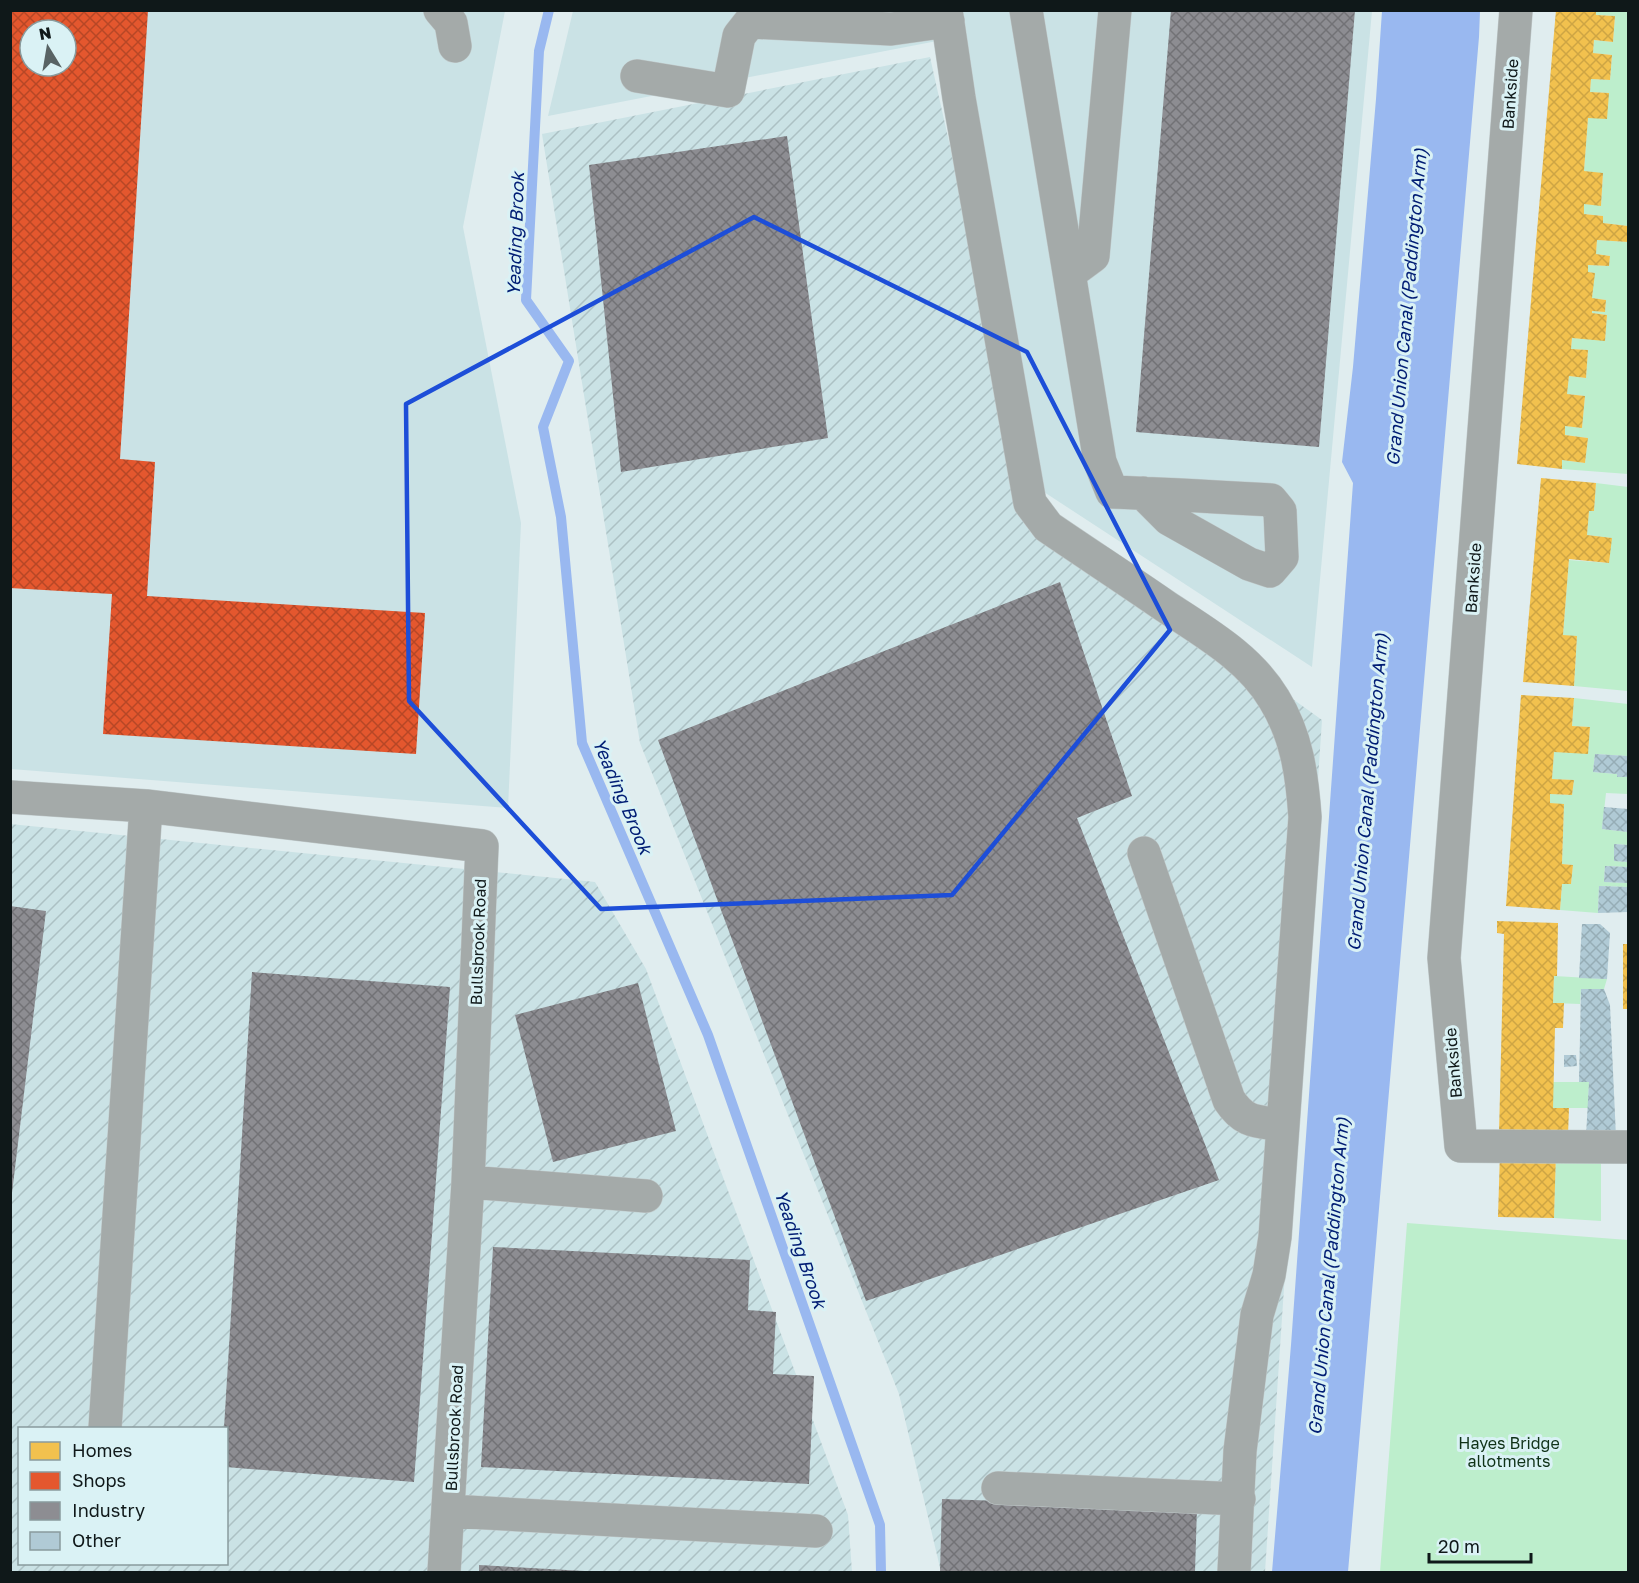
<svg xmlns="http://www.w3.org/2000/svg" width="1639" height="1583" viewBox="0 0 1639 1583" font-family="'Golos Text',sans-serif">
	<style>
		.built { fill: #cae2e5; fill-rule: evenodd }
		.industrial { fill: url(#industrial-furrows); fill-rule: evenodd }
		.green { fill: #bdeecc }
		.water { fill: #99b8f0 }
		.homes { fill: url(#homes-cross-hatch) }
		.shops { fill: url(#shops-cross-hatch); fill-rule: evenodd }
		.industry { fill: url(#industry-cross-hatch) }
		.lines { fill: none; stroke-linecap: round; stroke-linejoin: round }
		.stream { stroke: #99b8f0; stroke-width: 10 }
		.building { fill: url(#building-cross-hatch) }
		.minor-casing { stroke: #c0cacb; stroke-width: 34 }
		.minor { stroke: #a4aaa9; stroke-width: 33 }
		.marked { fill: none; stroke: #1d4ed8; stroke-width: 4.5; stroke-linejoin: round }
		.labels { text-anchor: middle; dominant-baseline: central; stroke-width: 6; stroke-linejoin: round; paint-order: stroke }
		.street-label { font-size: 16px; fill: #0f1819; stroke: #daf2f5 }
		.park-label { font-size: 16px; fill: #103218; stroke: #daf2f5 }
		.water-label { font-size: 18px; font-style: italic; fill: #001d74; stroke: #daf2f5 }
	</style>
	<defs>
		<pattern id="industrial-furrows" width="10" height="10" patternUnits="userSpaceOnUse" patternTransform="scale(1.5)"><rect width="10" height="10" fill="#cae2e5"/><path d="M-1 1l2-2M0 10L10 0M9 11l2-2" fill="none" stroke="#acc1c4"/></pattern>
		<pattern id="homes-cross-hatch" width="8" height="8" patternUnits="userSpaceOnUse" patternTransform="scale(1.5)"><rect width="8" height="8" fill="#f2c14e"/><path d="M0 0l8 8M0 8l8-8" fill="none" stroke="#cea544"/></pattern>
		<pattern id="shops-cross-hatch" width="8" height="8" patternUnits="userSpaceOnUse" patternTransform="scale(1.5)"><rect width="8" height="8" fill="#e4572e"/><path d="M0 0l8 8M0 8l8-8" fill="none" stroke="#b74726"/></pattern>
		<pattern id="industry-cross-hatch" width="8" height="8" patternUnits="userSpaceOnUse" patternTransform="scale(1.5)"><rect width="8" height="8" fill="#8d8d92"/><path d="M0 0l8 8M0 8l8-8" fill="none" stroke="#727276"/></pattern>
		<pattern id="building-cross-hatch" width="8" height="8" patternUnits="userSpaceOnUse" patternTransform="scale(1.5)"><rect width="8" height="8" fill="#b0cad5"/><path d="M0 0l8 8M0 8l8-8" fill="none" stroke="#96adb6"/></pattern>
	</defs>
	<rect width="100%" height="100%" fill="#e0edef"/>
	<path class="built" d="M10,11H505L463,227L521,523L508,808L11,769ZM30,30H66V66H30Z
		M573,11H1372L1312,667L1044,492L937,41L548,116Z"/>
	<path class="industrial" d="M930,57L1032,512L1322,720L1265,1572H941L899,1394L640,743L542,134Z
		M10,824L595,882L646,969L848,1515L852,1572H11ZM20,1428H226V1564H20Z"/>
	<path class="green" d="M1596,11H1628V226L1603,223V216L1584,214V204L1601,205L1603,174L1584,171L1588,118L1609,93L1590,92L1591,79L1610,80L1612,55L1593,53L1594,40L1613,42L1615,16L1596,15Z
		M1597,240L1628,242V474L1562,469V460L1585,463L1588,438L1565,435V426L1582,428L1585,396L1567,394L1569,376L1586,378L1588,350L1571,349L1572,338L1605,340L1607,315L1592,313V311L1605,312L1606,300L1592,298L1594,273L1588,272V265L1609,266L1610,256L1596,254Z
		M1596,483L1628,487V691L1574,686L1577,637L1563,635L1569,560L1609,563L1611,538L1587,535L1589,511H1594Z
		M1574,698L1628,704L1627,756L1595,754L1593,772L1617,774L1618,777H1628V794L1606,793L1602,829L1628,832V845L1615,844L1614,861L1628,862V867L1605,866L1604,882L1628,883V887L1599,886L1598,913L1560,910L1562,884H1571L1573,865L1562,864L1564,805L1550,803V794L1572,795L1574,780L1552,779L1554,752L1588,753L1590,727L1572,726Z
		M1554,976L1607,979L1604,989H1581L1580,1004L1553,1003Z
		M1553,1082H1589L1588,1108H1553Z
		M1556,1153L1601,1155V1221L1554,1218Z
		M1407,1223L1628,1240V1572H1380Z"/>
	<path class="water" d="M1382,11H1480L1479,37L1348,1572H1272L1291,1345L1353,483L1342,462L1353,367L1376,99Z"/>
	<path class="homes" d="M1556,10H1596V15L1615,16L1613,42L1594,40L1593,53L1612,55L1610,80L1591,79L1590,92L1609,93L1607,119L1588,118L1584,171L1603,173L1601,206L1584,204V214L1603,216V223L1628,226V242L1597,240L1596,254L1610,256L1609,266L1588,265V272L1595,273L1592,298L1606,300L1605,312L1592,311V313L1607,315L1605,341L1572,338L1571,349L1588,350L1586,378L1569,376L1567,394L1585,396L1582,428L1565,426V435L1588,438L1585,463L1562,460V469L1517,464Z
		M1541,478L1596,483L1594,511H1589L1587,535L1612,538L1609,563L1569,559L1563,635L1577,636L1574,686L1523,682Z
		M1521,695L1574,698L1572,726L1590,727L1588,754L1554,752L1552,779L1574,780L1572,795L1550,794V803L1564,804L1562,864L1573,865L1571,884H1562L1560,910L1506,906Z
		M1497,921L1558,923L1557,976H1554L1553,1003H1564L1563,1028H1555L1553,1108H1569L1568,1135L1499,1133L1504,934L1497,933Z
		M1623,944H1628V1009H1623Z
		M1500,1152L1556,1153L1554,1218L1498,1217Z"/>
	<path class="shops" d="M10,10H148L120,459L155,462L147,596L425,613L416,754L103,734L112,594L10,588ZM30,30H66V66H30Z"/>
	<path class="industry" d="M1171,10H1355L1319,447L1136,432Z
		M787,136L828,438L621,472L589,165Z
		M1060,582L1132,796L1077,818L1219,1180L866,1301L658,740Z
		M10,906L46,911L12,1193H10Z
		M252,972L450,987L414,1482L226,1467V1428H224Z
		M638,983L676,1131L553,1162L515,1015Z
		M493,1247L750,1260L748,1310L776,1312L773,1374L814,1376L809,1484L481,1467Z
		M942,1499L1197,1507L1195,1572H940Z
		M479,1565L585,1571V1572H479Z"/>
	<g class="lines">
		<path class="stream" d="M549,10L539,51L526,300L569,361L543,427L561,517L582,743L708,1035L880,1525L881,1572"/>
	</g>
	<path class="building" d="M1595,754L1628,756V777H1617V774L1593,772Z
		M1604,807L1628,809V832L1602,829Z
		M1614,844L1628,845V862L1614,861Z
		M1605,866L1628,867V883L1604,882Z
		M1599,886L1628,887V912L1598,913Z
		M1582,924H1600L1610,933L1607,979L1579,978Z
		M1581,989H1604L1610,1005L1616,1137L1586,1136L1589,1082H1579Z
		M1564,1055H1576L1577,1066L1564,1067Z"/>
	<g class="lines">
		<g class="minor-casing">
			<path id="minor" d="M440,10L451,23L455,46
				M946,10L959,98L1030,503L1048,527C1086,553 1126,579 1165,606C1204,632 1249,657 1274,699C1297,736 1302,775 1305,817L1275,1237L1269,1275L1257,1315L1240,1451L1234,1572
				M1026,10L1100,462L1112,492C1166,494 1218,497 1271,500L1280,511L1282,557L1270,571L1249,564L1169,519L1143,493
				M1516,10L1444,958L1461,1146L1628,1147
				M637,76L728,91L739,36L750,22L891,29L948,21
				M1070,273L1093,256L1115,10
				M10,797L146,806L482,846L468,1182L444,1572
				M1144,853L1229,1100C1245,1124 1257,1121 1283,1125
				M468,1182L646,1196
				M105,1428L146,806
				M998,1488L1239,1499
				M449,1511L816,1531"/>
		</g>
		<use href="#minor" class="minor"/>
	</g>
	<path class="marked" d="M754,217L1027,352L1170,630L952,895L601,909L409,701L406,404Z"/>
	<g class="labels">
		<g class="street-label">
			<text transform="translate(1510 94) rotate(-86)">Bankside</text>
			<text transform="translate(1473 578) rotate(-86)">Bankside</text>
			<text transform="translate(478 942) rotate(-88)">Bullsbrook Road</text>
			<text transform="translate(1453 1063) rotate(-95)">Bankside</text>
			<text transform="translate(454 1428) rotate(-87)">Bullsbrook Road</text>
		</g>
		<g class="park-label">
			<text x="1509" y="1443">Hayes Bridge<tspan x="1509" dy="18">allotments</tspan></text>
		</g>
		<g class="water-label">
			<text transform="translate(515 234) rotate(-88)">Yeading Brook</text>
			<text transform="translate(1406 307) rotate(-85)">Grand Union Canal (Paddington Arm)</text>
			<text transform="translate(1367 792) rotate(-85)">Grand Union Canal (Paddington Arm)</text>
			<text transform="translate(623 796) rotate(67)">Yeading Brook</text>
			<text transform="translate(801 1249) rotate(71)">Yeading Brook</text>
			<text transform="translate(1328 1276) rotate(-85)">Grand Union Canal (Paddington Arm)</text>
		</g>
	</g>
	<rect width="1639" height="1583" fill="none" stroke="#0f1819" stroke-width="24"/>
	<rect x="18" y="1427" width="210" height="138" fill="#daf2f5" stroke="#899b9d" stroke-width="1.5"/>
	<rect x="30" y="1442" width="30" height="18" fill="#f2c14e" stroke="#899b9d" stroke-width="1.5"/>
	<text x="72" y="1457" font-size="18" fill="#0f1819">Homes</text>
	<rect x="30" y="1472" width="30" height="18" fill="#e4572e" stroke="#899b9d" stroke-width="1.5"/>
	<text x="72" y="1487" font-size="18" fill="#0f1819">Shops</text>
	<rect x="30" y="1502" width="30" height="18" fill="#8d8d92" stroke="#899b9d" stroke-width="1.5"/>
	<text x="72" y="1517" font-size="18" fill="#0f1819">Industry</text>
	<rect x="30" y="1532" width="30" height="18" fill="#b0cad5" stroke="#899b9d" stroke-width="1.5"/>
	<text x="72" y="1547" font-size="18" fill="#0f1819">Other</text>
	<g transform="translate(48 48) rotate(349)"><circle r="28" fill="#daf2f5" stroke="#899b9d" stroke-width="1.5"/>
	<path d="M0-4.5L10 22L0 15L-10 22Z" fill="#586364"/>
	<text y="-9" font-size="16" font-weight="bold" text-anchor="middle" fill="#0f1819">N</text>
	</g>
	<path d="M1429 1553v9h102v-9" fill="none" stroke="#0f1819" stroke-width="3"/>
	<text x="1438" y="1553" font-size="18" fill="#0f1819" stroke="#daf2f5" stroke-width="4.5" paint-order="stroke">20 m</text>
</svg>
